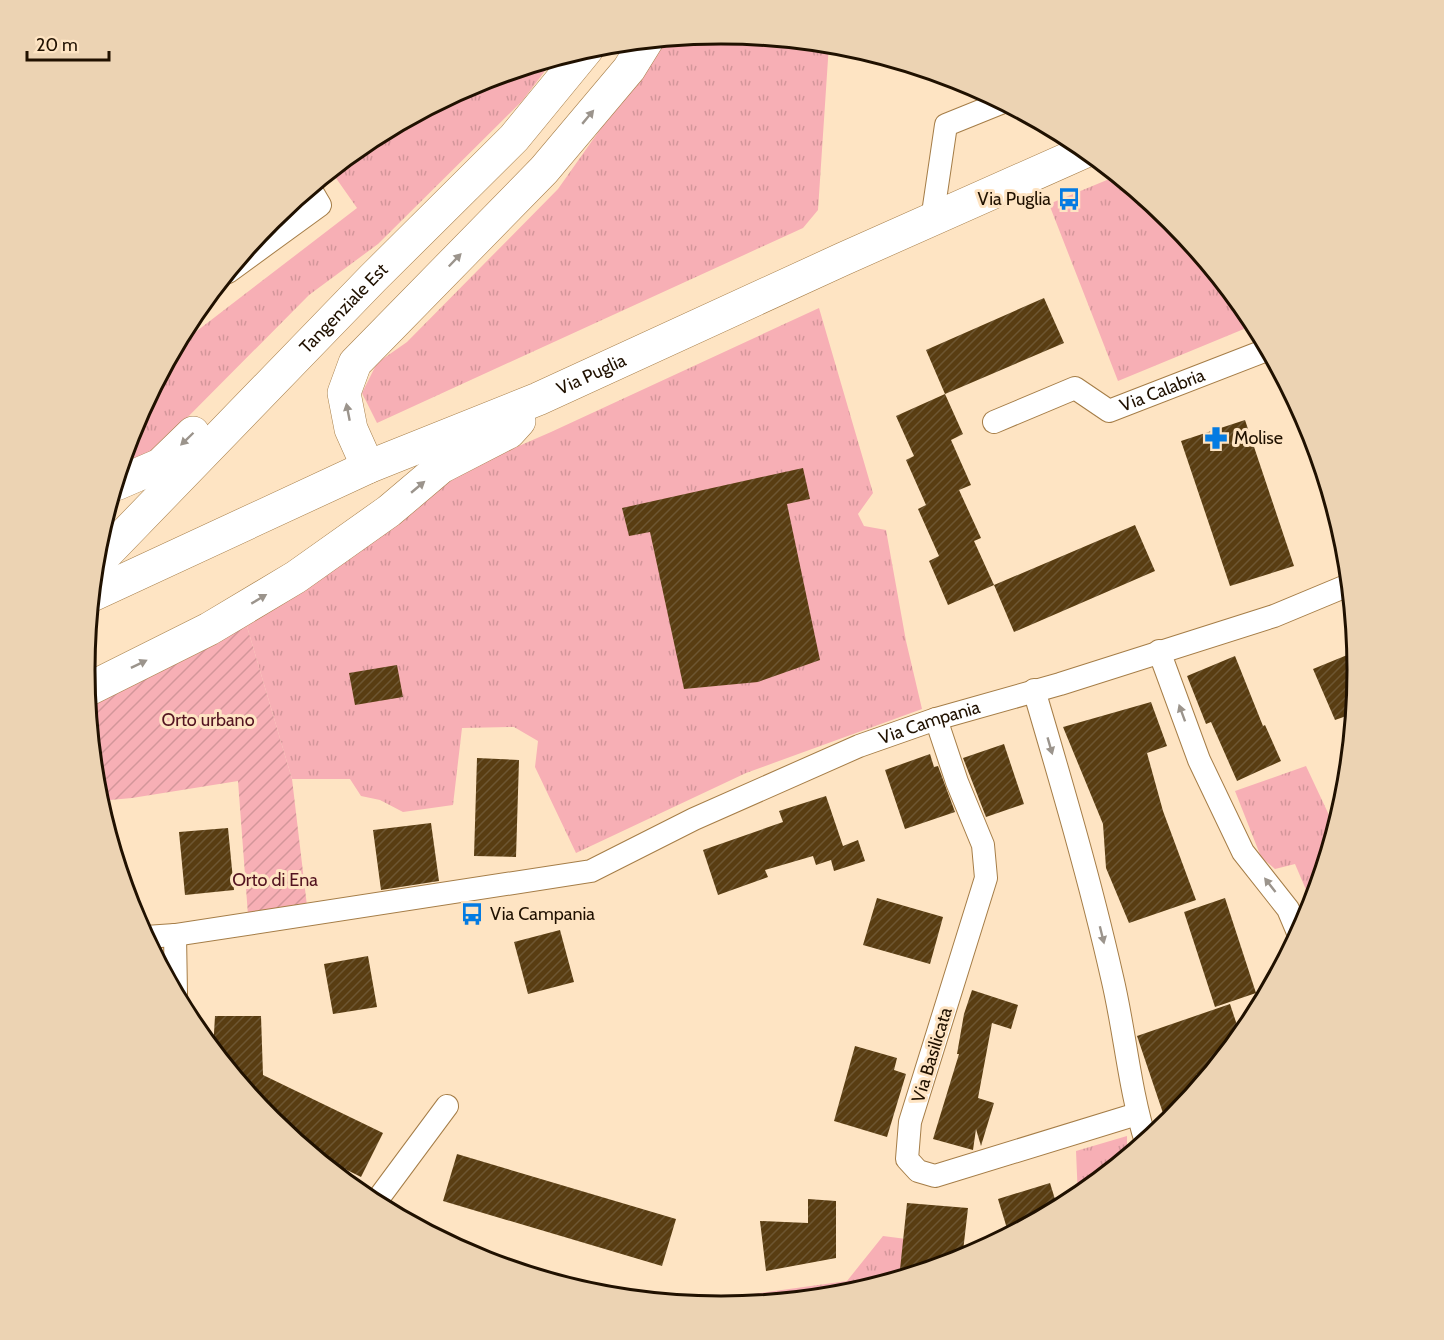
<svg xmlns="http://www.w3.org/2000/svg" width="1444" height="1340" viewBox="0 0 1444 1340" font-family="Cabin,sans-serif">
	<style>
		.grass { fill: url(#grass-tufts) }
		.garden { fill: url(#garden-furrows) }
		.building { fill: url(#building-hatch) }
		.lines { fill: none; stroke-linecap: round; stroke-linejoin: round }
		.street-casing { stroke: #a57d47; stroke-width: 24 }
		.primary-casing { stroke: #a57d47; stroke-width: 34 }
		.street { stroke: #fff; stroke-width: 22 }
		.primary { stroke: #fff; stroke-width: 33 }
		.oneway { fill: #9b948c }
		.labels { text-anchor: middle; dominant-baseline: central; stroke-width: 6; stroke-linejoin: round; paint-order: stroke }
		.poi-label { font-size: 18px; fill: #201100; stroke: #fee4c3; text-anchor: start }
		.street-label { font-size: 18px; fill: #201100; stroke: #fee4c3 }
		.park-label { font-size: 18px; fill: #531320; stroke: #fee4c3 }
		.rim { fill: none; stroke: #201100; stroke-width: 3 }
	</style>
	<defs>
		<pattern id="grass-tufts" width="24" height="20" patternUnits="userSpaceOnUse" patternTransform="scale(1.5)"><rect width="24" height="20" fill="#f7afb5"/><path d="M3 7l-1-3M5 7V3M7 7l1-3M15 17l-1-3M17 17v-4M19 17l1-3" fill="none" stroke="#d3969a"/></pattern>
		<pattern id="garden-furrows" width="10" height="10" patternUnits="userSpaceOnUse" patternTransform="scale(1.5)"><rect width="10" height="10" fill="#f7afb5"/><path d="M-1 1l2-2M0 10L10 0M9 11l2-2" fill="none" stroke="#d3969a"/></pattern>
		<pattern id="building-hatch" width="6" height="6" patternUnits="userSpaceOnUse" patternTransform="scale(1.5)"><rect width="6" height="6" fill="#593d12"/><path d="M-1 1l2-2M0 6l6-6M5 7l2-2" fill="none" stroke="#6d5632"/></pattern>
	</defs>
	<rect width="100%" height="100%" fill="#fee4c3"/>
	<path class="grass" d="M722,33L829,44L818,210L803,228L377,423L362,393L377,363L407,342L558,189L664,39Z
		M554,59L523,100L378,244L309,295L164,441L137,461L120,469L134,426L176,347L357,208L331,171L368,140L479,81Z
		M1119,175L1173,220L1252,316L1256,324L1118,381L1049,204Z
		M819,308L873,493L858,514L864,526L886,530L906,641L922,709L746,773L576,853L535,767L538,741L514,727L462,728L453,805L403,812L380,800L361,796L350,779H292L246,623L459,472L551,432Z
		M1306,766L1336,830L1313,906L1295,864L1275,869L1261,857L1235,791Z
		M1127,1136V1158L1078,1198L1076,1151Z
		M883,1236L984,1249L965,1259L846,1295L722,1307L659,1301H702L847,1281Z"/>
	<path class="garden" d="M246,623L292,779L307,906L248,915L238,781L132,798L99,801L89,707L206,649Z"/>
	<path class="building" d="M1044,298L1064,343L945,394L926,350Z
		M945,394L963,434L951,440L971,485L959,490L981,538L974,541L994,585L948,605L929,561L939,556L918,509L926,505L906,460L914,456L896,416Z
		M1245,420L1294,566L1230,586L1181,441Z
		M803,468L810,499L787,504L820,660L758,682L684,689L650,532L629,536L622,508Z
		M1135,525L1155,571L1014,632L994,585Z
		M1357,651L1359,670L1355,713L1335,720L1313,669Z
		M1235,656L1263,726L1265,725L1281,761L1237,781L1211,722L1206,724L1187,676Z
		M397,665L403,697L355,705L349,673Z
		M1151,702L1167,746L1147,753L1163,811L1196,900L1129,923L1106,868L1103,824L1063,727Z
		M1004,744L1024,804L986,817L963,758Z
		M930,754L934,767L938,766L955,812L905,829L885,770Z
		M477,758L519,760L516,857L474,856Z
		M826,796L843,846L858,840L865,861L834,871L831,860L816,865L813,856L765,870L768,877L718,895L703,850L783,822L779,811Z
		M431,823L439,881L381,890L373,830Z
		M228,828L234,890L185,895L179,832Z
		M877,898L943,917L930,964L863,945Z
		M1225,898L1256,993L1215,1007L1184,912Z
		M560,930L574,982L528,994L514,942Z
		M368,956L377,1007L333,1014L324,964Z
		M972,990L1018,1005L1011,1029L992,1023L978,1098L994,1103L981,1146L976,1129L973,1150L933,1139L959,1054H957L964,1014Z
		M1230,1004L1241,1037L1215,1068L1196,1075L1200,1087L1167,1125L1137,1036Z
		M215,1016H261L263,1075L383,1133L361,1177L307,1150L271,1120L213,1050Z
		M855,1046L897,1058L894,1070L906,1074L887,1137L834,1121Z
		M457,1154L676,1219L662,1266L443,1201Z
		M1050,1183L1058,1209L1009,1235L998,1199Z
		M808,1199L836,1201V1258L766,1271L760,1221L808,1223Z
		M907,1203L968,1208L962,1260L899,1279Z"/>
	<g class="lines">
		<g class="street-casing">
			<g id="street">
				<path d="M932,220L946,125L1003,102"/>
				<path d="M228,272L320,205L310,188"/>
				<path id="s1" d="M994,422L1075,388L1109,411L1269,349"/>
				<path d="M1159,651L1199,760L1243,852L1288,909L1299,935"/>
				<path d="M1034,690C1062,785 1090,880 1112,977C1125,1031 1129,1088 1146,1142"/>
				<path d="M936,719L957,782L983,845L986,878L910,1122L907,1159L918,1171L935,1176L1137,1114"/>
				<path d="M175,935L176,994"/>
				<path id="s2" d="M146,937L175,935L591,871L694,819L859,746L936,719L1060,684L1274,616L1351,584"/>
				<path d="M375,1203L447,1106"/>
			</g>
		</g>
		<g class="primary-casing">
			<g id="primary">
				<path d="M368,467L351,429L344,393L355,363L544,170L629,69L647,40"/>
				<path d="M116,484L160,465L193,433"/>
				<path id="s3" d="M96,564L373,278L514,138L587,49"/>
				<path id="s4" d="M92,595L368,467L538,399L843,259L1088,150"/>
				<path d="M87,690L209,629L296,577L389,511L441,467L509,432L519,421"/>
			</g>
		</g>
		<use href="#street" class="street"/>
		<use href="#primary" class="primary"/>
	</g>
	<defs><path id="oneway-solid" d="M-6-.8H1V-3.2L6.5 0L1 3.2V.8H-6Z" transform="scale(1.5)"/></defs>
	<g class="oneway">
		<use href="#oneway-solid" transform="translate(588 117) rotate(-50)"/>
		<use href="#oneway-solid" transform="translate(455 260) rotate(-46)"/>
		<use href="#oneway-solid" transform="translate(348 412) rotate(-101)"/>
		<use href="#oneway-solid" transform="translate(187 439) rotate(136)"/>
		<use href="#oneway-solid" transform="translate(418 487) rotate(-40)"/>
		<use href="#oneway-solid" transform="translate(259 599) rotate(-31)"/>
		<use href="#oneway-solid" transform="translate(139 664) rotate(-26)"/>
		<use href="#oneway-solid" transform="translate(1182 713) rotate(-110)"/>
		<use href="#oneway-solid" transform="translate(1050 746) rotate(74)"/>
		<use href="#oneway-solid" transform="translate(1270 885) rotate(-128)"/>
		<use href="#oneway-solid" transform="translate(1102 935) rotate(76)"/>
	</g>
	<defs>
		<g id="bus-bare" transform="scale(1.8)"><path d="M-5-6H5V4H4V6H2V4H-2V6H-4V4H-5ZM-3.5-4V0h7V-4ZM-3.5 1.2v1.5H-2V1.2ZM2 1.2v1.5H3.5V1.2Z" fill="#047be2" stroke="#fee4c3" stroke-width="2.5" paint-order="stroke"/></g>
		<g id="pharmacy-bare" transform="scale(1.8)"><path d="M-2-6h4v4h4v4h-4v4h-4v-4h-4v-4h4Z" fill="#047be2" stroke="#fee4c3" stroke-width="2.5" paint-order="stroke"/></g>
	</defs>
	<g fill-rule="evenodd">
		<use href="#bus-bare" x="1069" y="199"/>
		<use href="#pharmacy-bare" x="1216" y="438"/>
		<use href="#bus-bare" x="472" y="914"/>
	</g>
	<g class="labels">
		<g class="poi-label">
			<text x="1051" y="199" text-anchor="end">Via Puglia</text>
			<text x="1234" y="438">Molise</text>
			<text x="490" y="914">Via Campania</text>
		</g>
		<g class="street-label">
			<text stroke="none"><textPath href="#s3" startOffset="356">Tangenziale Est</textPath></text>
			<text stroke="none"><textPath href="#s4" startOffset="546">Via Puglia</textPath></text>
			<text stroke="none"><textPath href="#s1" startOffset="186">Via Calabria</textPath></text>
			<text stroke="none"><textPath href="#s2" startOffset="820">Via Campania</textPath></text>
			<text transform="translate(932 1055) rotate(-73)">Via Basilicata</text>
		</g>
		<g class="park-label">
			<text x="208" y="720">Orto urbano</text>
			<text x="275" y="880">Orto di Ena</text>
		</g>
	</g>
	<path d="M0 0H1444V1340H0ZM95 670a626 626 0 1 1 1252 0a626 626 0 1 1-1252 0Z" fill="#ecd3b3" fill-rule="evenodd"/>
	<path class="rim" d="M95 670a626 626 0 1 1 1252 0a626 626 0 1 1-1252 0Z"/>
	<path d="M27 51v9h82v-9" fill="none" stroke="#201100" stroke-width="3"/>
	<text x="36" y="51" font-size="18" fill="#201100" stroke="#fee4c3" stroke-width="4.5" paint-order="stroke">20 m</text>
</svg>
